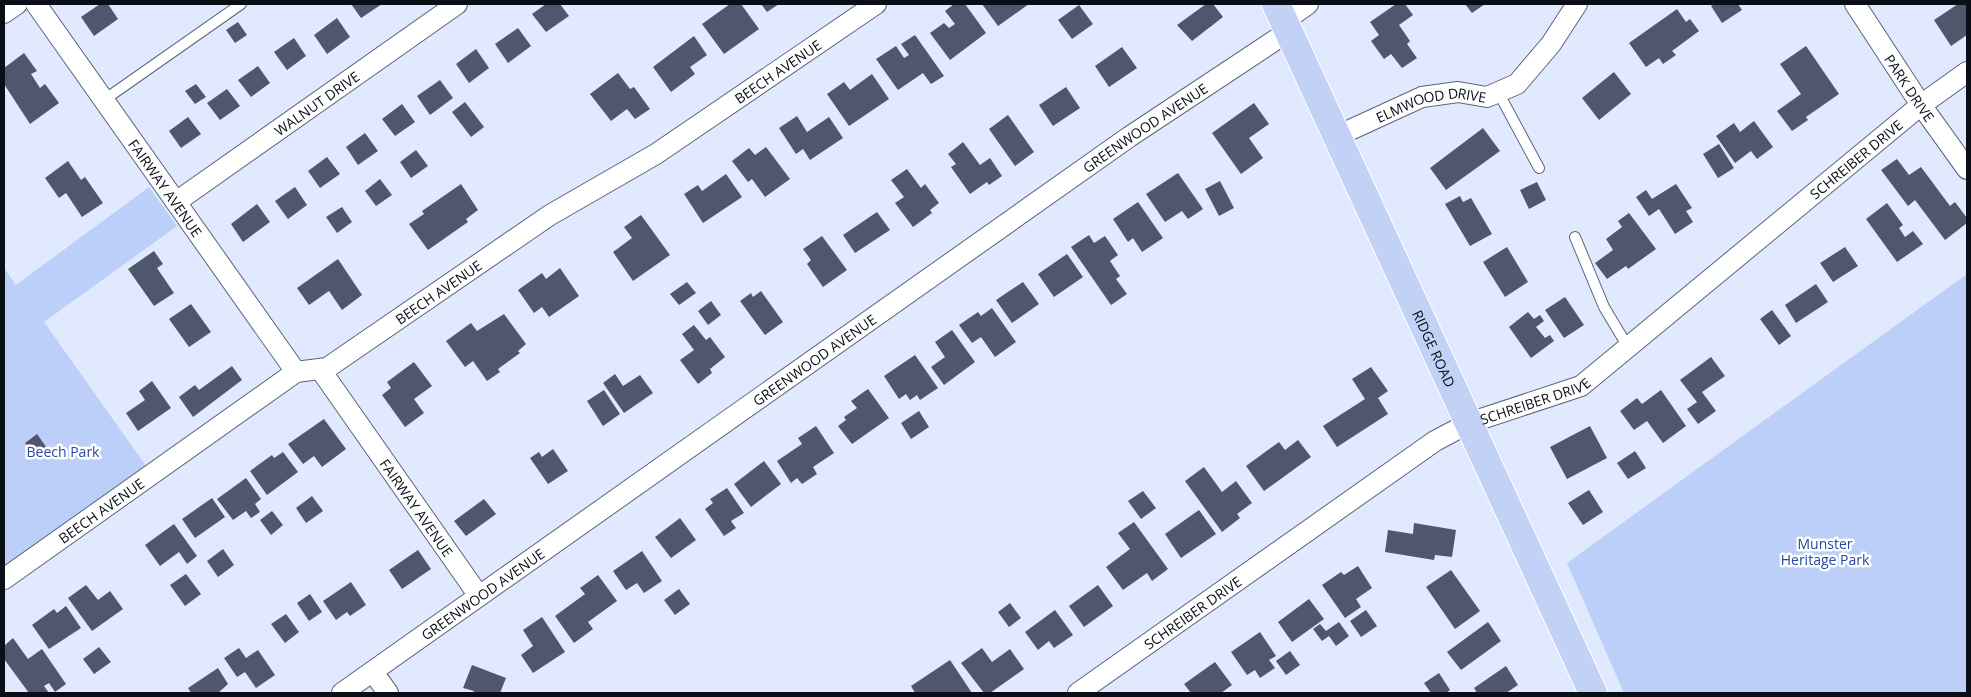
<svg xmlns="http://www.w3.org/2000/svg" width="1971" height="697" viewBox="0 0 1971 697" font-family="'Open Sans',sans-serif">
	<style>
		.green { fill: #bbcff8 }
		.building { fill: #4e576b }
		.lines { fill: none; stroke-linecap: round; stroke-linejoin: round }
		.lane-casing { stroke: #5b657a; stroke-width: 12 }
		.street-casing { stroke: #5b657a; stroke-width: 22 }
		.primary-casing { stroke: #fff; stroke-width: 30 }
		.lane { stroke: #fff; stroke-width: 10 }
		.street { stroke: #fff; stroke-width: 20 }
		.primary { stroke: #c2d2f7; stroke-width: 28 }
		.labels { text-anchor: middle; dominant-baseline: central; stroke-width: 5; stroke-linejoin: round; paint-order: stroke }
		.street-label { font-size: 14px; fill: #0a0e16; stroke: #fff }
		.park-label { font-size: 14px; fill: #2748a2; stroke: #fff }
	</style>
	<rect width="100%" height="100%" fill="#e0e9fd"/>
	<path class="green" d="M149,187L177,226L44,322L146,466L4,566V268L16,285Z
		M1967,274V693H1624L1567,563Z"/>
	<path class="building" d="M100,4H108L118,19L94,36L81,17Z
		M351,4H382L361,18Z
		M546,4H560L569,16L546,32L532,14Z
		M730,4H741L759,29L724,54L702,24Z
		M761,4H779L767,12Z
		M954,4H965L986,33L950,60L930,33L944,23L949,28L955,24L945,11Z
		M982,4H1029L998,26Z
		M1206,4H1213L1223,17L1192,41L1177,25Z
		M1396,4H1405L1413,15L1399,25L1410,41L1407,44L1417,58L1402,68L1391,54L1384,59L1371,41L1379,35L1370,22Z
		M1465,4H1485L1472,13Z
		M1715,4H1738L1742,10L1722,23L1711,6Z
		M1958,4H1967V35L1951,46L1934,20Z
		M1079,5L1093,24L1072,39L1058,20Z
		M1677,9L1686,22L1690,19L1699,31L1672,51L1676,55L1663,64L1659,58L1646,67L1629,43Z
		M337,18L350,37L327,54L314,35Z
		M238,22L247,35L235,43L226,30Z
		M518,28L531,46L508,63L495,44Z
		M915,35L944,76L931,84L923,73L898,90L876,59L896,46L904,58L909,55L901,44Z
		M694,36L707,55L690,67L695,74L671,92L653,67Z
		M294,38L306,56L287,70L274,52Z
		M1806,46L1839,94L1806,117L1808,120L1792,131L1777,111L1801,94L1780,64Z
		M1122,47L1137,68L1109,87L1095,66Z
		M476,49L489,68L469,83L456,64Z
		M24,53L37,71L31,74L40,88L45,84L59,103L30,124L4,84V68Z
		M258,66L270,83L251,97L238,80Z
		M1614,72L1631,94L1599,120L1582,98Z
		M618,73L630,89L634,87L650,109L635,119L627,109L611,121L590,94Z
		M872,74L889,99L849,126L827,94L844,82L850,90Z
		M440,80L453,98L430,115L417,96Z
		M196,84L206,97L195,104L185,91Z
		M1066,87L1080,108L1053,126L1039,105Z
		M227,89L240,106L220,120L207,103Z
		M465,102L484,127L471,137L452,112Z
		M1254,103L1269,124L1249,138L1263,158L1241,174L1212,133Z
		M402,104L415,122L395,136L382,119Z
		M1008,115L1034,152L1015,166L989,129Z
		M797,116L807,132L829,117L843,138L810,160L803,149L796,154L779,128Z
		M188,117L201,134L181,148L169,131Z
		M1754,121L1773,147L1757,159L1751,151L1735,163L1716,136L1734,123L1740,132Z
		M1483,128L1500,151L1446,190L1430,168Z
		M365,133L378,151L358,165L346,147Z
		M963,142L980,165L990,158L1002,176L989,185L987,182L970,194L951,167L956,164L948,154Z
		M1719,144L1734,168L1718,178L1703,154Z
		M766,147L790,179L765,197L752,179L748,182L732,161L749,148L755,155Z
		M416,150L428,166L411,178L400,162Z
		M327,157L340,174L320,188L308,171Z
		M1897,159L1909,175L1921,167L1950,206L1955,202L1967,218V223L1945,240L1915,200L1908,206L1881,170Z
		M68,161L81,180L85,177L103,203L82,217L66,193L59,198L45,178Z
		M907,169L921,188L925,184L939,203L930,210L932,213L913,227L895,203L904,197L891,180Z
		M1178,173L1203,209L1188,219L1182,211L1165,222L1146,194Z
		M726,174L742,197L703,223L684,194L698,185L702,191Z
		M380,179L392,195L376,206L365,191Z
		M1220,181L1234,208L1219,216L1205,189Z
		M1537,182L1546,200L1529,209L1520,190Z
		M461,184L478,210L466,219L468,222L428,250L409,224L424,214L422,211Z
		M1676,184L1692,208L1686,211L1693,222L1675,234L1659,209L1649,216L1636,197L1646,190L1652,199Z
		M295,187L307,205L288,219L275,201Z
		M1460,196L1463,202L1471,198L1492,234L1470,246L1445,204Z
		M1138,202L1163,238L1142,252L1133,238L1128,242L1113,219Z
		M1887,203L1903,225L1899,228L1905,237L1913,231L1923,244L1897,262L1866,219Z
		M257,204L270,222L243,242L231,224Z
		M342,207L352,222L337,233L326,217Z
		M877,212L890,230L855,253L843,235Z
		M1629,213L1656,249L1628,269L1626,266L1607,279L1595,263L1613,250L1606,239L1622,227L1618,221Z
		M641,215L670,255L633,281L613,252L632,238L624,227Z
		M1089,235L1094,243L1105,236L1118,255L1110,261L1120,276L1116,279L1127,294L1111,305L1071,247Z
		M822,236L847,270L823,287L807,264L811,260L803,249Z
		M1507,247L1528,282L1505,297L1483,262Z
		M1845,247L1858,266L1833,282L1820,263Z
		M154,251L163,264L157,268L174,293L154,306L128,269Z
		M1067,254L1083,277L1054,297L1038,274Z
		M338,259L362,295L342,310L329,291L309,305L297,288Z
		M560,268L579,296L549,317L542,307L534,313L518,290L542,273L546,279Z
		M687,282L696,293L679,305L670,294Z
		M1023,282L1039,304L1012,323L996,300Z
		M1816,284L1828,302L1796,323L1785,305Z
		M761,291L783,322L765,335L740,301L751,293L753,297Z
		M1565,297L1584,325L1564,338L1545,310Z
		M711,301L721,315L708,325L698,311Z
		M191,304L211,332L189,347L169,319Z
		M992,308L1016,342L995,357L981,337L972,343L959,325L978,312L981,316Z
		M1772,310L1791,336L1779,345L1760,319Z
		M1528,312L1534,319L1540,315L1544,321L1536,327L1545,338L1550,335L1554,341L1531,358L1509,327Z
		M504,314L526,344L518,351L520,353L498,369L500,372L487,381L473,361L465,367L446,341L471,323L477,331Z
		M694,325L706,340L710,337L725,357L710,369L712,373L698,384L680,360L694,350L682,334Z
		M952,330L975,362L944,385L931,367L945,357L935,342Z
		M915,355L938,388L920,400L917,395L910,400L906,394L899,399L884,376Z
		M1711,357L1725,376L1702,392L1716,411L1698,424L1687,409L1697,402L1680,380Z
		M414,362L432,386L414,399L424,413L405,427L382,395L391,388L387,382Z
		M232,366L242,380L193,417L179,397L195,385L199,390Z
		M1371,367L1388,391L1378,398L1388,414L1337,447L1323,426L1365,399L1352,379Z
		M615,374L623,386L640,375L653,393L624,413L603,383Z
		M152,381L171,408L138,431L126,413L145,400L139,391Z
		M868,389L889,418L852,444L838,426L846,420L844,417L857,408L851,401Z
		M604,390L620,414L603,426L587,401Z
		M1661,390L1686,426L1663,443L1647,421L1634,430L1620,411L1637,398L1642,404Z
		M919,411L929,427L911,439L901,423Z
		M324,419L346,449L322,467L314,456L303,464L288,444Z
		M816,426L834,453L813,467L817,474L802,484L797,478L791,483L777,461L802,444L798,438Z
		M1590,426L1607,458L1567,479L1550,447Z
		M37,434L49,451L38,459L25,443Z
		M1298,440L1311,457L1264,491L1246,466L1279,442L1285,450Z
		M553,449L568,471L548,484L530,458L539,452L542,457Z
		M1635,451L1646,468L1628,479L1617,463Z
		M283,452L298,472L267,495L250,471L272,455L274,458Z
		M764,461L781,484L751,507L734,484Z
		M1204,467L1222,492L1236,481L1252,503L1237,514L1240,518L1222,532L1185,481Z
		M246,478L261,499L255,504L260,512L251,518L246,511L233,520L217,499Z
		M727,488L744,513L731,521L736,528L724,536L705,509L713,503L710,499Z
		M1589,490L1603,512L1583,525L1568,503Z
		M1143,491L1156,508L1141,519L1128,501Z
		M312,496L323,511L306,523L296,508Z
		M212,498L225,517L195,538L182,519Z
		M484,499L496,514L466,536L454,521Z
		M1199,510L1216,534L1181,558L1165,534Z
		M272,511L283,525L271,535L260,520Z
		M680,518L696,540L671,558L655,537Z
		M1134,522L1168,569L1152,581L1147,573L1123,590L1106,567L1130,549L1118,533Z
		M1414,523L1456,530L1452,557L1435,555L1434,560L1385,552L1388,530L1413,534Z
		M174,524L197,556L187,564L179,552L160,566L145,545Z
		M223,549L234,565L218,577L207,561Z
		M418,550L431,569L402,589L389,570Z
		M642,551L662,581L644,593L637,583L626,590L613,571Z
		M1358,566L1372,588L1356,599L1361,607L1345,618L1322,585L1341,572L1344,575Z
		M1451,570L1480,611L1455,629L1426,587Z
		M186,574L201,594L185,606L170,585Z
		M598,575L617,601L588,622L593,629L574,643L555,616L585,594L580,588Z
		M351,582L366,605L350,616L347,612L336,620L323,601Z
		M86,585L98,600L110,591L123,609L92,631L68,598Z
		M1098,585L1113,606L1084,627L1069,606Z
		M679,589L690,604L675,615L664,600Z
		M310,594L322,612L309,621L297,603Z
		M1309,599L1324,619L1292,642L1278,622Z
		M1010,603L1021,618L1009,627L998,612Z
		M66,606L81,628L49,649L32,625L54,609L57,613Z
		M1055,610L1073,635L1054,648L1049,641L1038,650L1025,632Z
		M1366,610L1377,626L1361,637L1350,621Z
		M286,614L299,632L285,643L271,624Z
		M542,617L565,652L533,673L521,655L533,646L523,630Z
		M1339,622L1349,636L1336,646L1329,636L1322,641L1313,629L1320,624L1326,631Z
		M1488,622L1501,641L1461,670L1447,652Z
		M1260,632L1276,656L1269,660L1275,668L1260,678L1255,670L1247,675L1231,652Z
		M13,638L28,659L42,649L66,684L55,692L49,683L44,686L49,693H29L4,659V646Z
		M99,647L111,662L94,674L83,659Z
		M239,648L246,658L258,650L275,675L256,688L245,672L237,677L224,658Z
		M982,648L992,662L1010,649L1024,669L990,693H984L961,663Z
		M1290,651L1300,665L1286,675L1276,661Z
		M950,660L972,693H915L911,686Z
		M1215,662L1232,685L1221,693H1191L1184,684Z
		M472,665L506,678L500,693H473L474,691L463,688Z
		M1506,666L1518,685L1506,693H1477L1474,688Z
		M218,668L228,684L218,693H191L188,688Z
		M1439,673L1450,690L1446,693H1431L1424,683Z"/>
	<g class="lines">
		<g class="lane-casing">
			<path id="lane" d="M1498,92L1539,168
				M104,100L241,4
				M1575,237L1604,307L1628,347"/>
		</g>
		<g class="street-casing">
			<g id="street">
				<path id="s1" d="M36,4L296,372"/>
				<path id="s2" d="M1855,4L1921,105L1967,169"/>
				<path d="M4,13L17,4"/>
				<path d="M1284,21L1308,4"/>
				<path id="s3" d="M1337,136L1422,97L1458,92L1487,97L1517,84L1551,44L1577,4"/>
				<path id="s4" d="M176,202L457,4"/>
				<path id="s5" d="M320,369L479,596"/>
				<path id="s6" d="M4,579L296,372L327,368L550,215L656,154L876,4"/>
				<path d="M373,672L388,693"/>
				<path id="s7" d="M342,693L1129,137L1289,31"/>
				<path id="s8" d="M1078,693L1435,441L1469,423L1581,386L1921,105L1967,72"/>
			</g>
		</g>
		<g class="primary-casing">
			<g id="primary">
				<path id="s9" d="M1276,4L1593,693"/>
			</g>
		</g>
		<use href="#lane" class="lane"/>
		<use href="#street" class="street"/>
		<use href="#primary" class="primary"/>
	</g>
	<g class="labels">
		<g class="street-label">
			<text stroke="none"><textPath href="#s6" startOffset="929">BEECH AVENUE</textPath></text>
			<text stroke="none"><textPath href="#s2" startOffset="100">PARK DRIVE</textPath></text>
			<text stroke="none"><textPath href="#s4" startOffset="172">WALNUT DRIVE</textPath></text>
			<text stroke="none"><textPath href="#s3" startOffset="101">ELMWOOD DRIVE</textPath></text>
			<text stroke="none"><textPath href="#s7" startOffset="982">GREENWOOD AVENUE</textPath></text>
			<text stroke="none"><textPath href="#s8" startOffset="950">SCHREIBER DRIVE</textPath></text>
			<text stroke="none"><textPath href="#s1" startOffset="225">FAIRWAY AVENUE</textPath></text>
			<text stroke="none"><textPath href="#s6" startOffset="524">BEECH AVENUE</textPath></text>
			<text stroke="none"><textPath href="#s9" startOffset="379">RIDGE ROAD</textPath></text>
			<text stroke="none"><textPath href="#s7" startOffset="578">GREENWOOD AVENUE</textPath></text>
			<text stroke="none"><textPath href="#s8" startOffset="545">SCHREIBER DRIVE</textPath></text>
			<text stroke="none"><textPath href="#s5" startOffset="169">FAIRWAY AVENUE</textPath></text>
			<text stroke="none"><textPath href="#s6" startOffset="119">BEECH AVENUE</textPath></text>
			<text stroke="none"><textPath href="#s7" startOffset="172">GREENWOOD AVENUE</textPath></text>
			<text stroke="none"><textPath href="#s8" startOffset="140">SCHREIBER DRIVE</textPath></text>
		</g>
		<g class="park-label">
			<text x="63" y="451">Beech Park</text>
			<text x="1825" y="543">Munster<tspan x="1825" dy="16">Heritage Park</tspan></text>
		</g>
	</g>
	<rect width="1971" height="697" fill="none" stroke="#0a0e16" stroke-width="10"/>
</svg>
